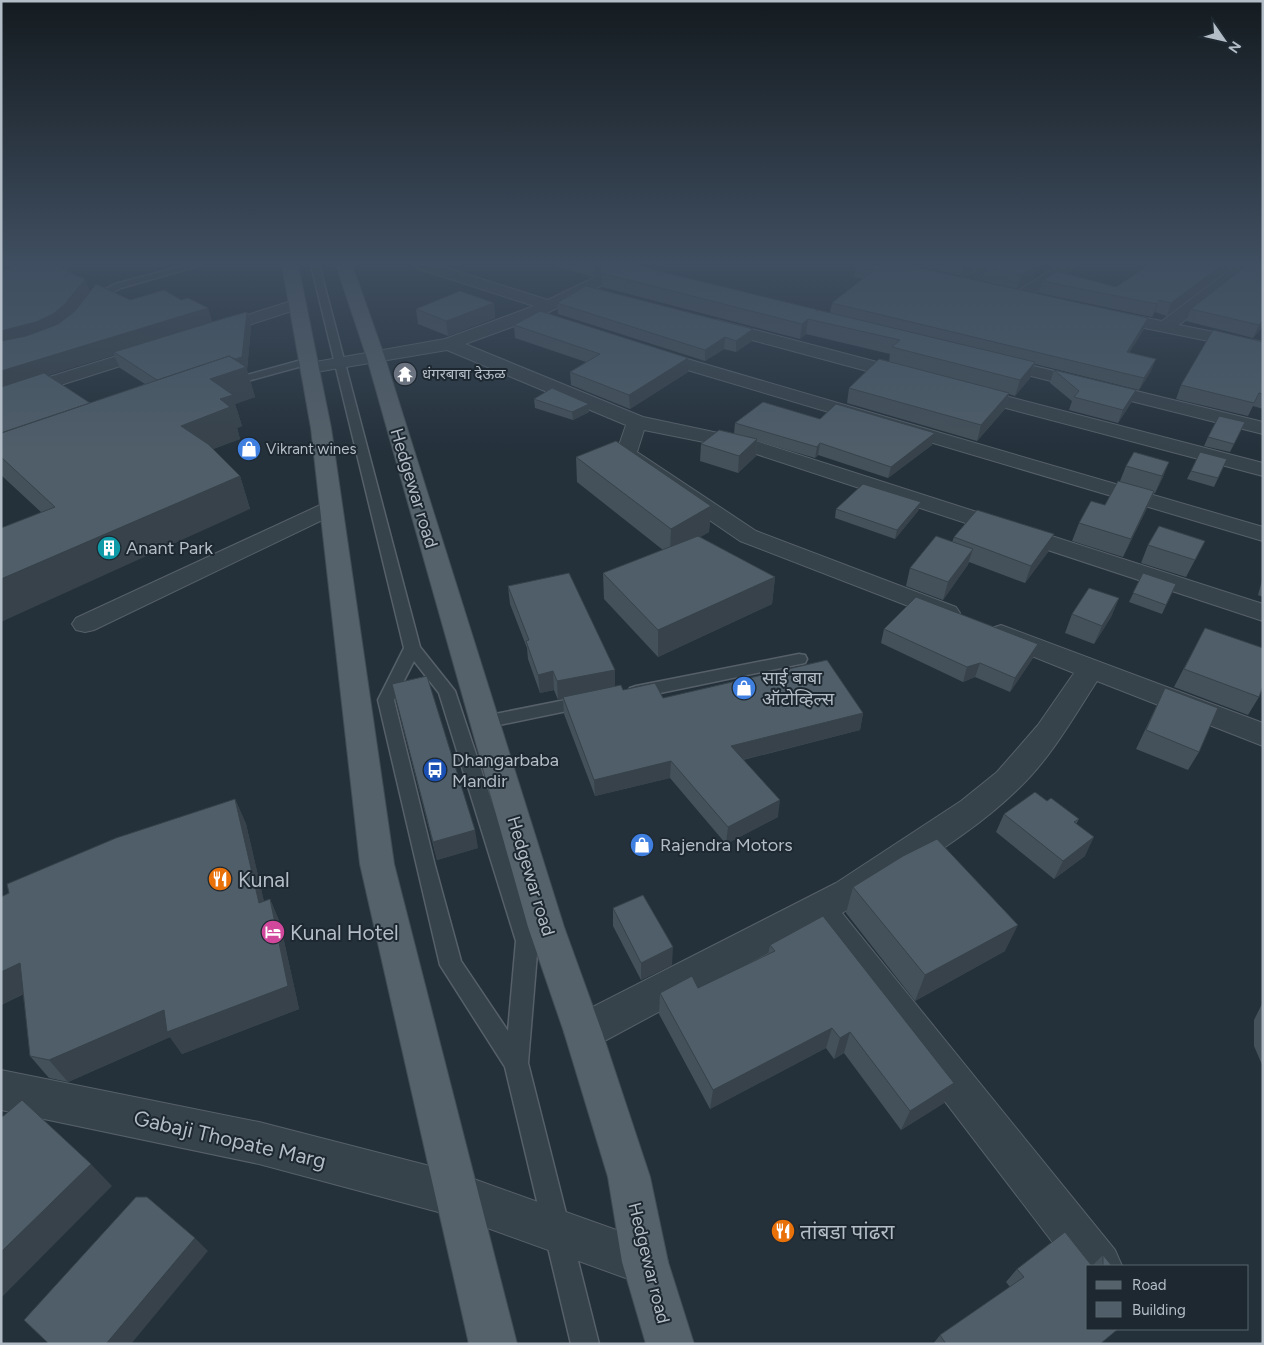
<svg xmlns="http://www.w3.org/2000/svg" width="1264" height="1345" viewBox="0 0 1264 1345" font-family="Figtree,'Noto Sans Devanagari',sans-serif">
	<style>
		.lines { fill: none; stroke-linecap: round; stroke-linejoin: round }
		.lane-casing { stroke: #566069; stroke-width: 3 }
		.street-casing { stroke: #566069; stroke-width: 2 }
		.primary-casing { stroke: #414c54; stroke-width: 2 }
		.lane { fill: #37434b; fill-rule: evenodd }
		.street { fill: #37434b; fill-rule: evenodd }
		.primary { fill: #55626b; fill-rule: evenodd }
		.wall { fill: #44515a; fill-rule: evenodd }
		.shaded-wall { fill: #37424a }
		.building { fill: #4f5e69; stroke: #37424a }
		.labels { text-anchor: middle; dominant-baseline: central; stroke-width: 4; stroke-linejoin: round; paint-order: stroke }
		.far-poi-label { font-size: 15px; fill: #b3bdc7; stroke: #1d2830; text-anchor: start }
		.street-label { font-size: 18px; fill: #b3bdc7; stroke: #1d2830 }
		.poi-label { font-size: 18px; fill: #b3bdc7; stroke: #1d2830; text-anchor: start }
		.near-poi-label { font-size: 21px; fill: #b3bdc7; stroke: #1d2830; text-anchor: start }
		.near-street-label { font-size: 21px; fill: #b3bdc7; stroke: #1d2830 }
	</style>
	<rect width="100%" height="100%" fill="#24313b"/>
	<g class="lines">
		<g class="lane-casing">
			<path id="lane" d="M187,265H201L121,288L93,302L85,300L115,284Z
				M311,265H319L420,647L455,691L538,941L528,1063L599,1344H571L505,1067L440,965L378,700L404,648ZM414,661L439,693L516,941L508,1031L461,961L435,866L394,700Z
				M309,358L314,361L313,363L229,386L223,383L225,381Z
				M799,654L805,655L807,659L805,663L636,698L630,696L628,692L630,688L636,686Z
				M585,696L591,698L593,702L591,706L485,728L479,726L476,722L479,718L485,716Z"/>
		</g>
		<g class="street-casing">
			<path id="street" d="M413,265H437L548,300L620,265H640L637,268L539,317L465,344L643,417L756,441L1263,604V621L744,450L644,430L637,452L756,531L956,607L960,613L956,619L947,621L740,541L619,458L616,454L626,425L447,350L310,373L304,372L301,368L304,364L310,363L445,339L534,306L416,268Z
				M986,265H1005L970,286H958L956,283L958,280Z
				M1059,265H1077L1026,299H1014L1012,296L1014,293Z
				M1236,265H1254L1179,325L1263,342V352L1110,321L1104,320L1102,316L1104,312L1110,311L1162,321Z
				M298,299L306,304L304,307L215,336L209,335L206,331L209,327Z
				M717,320L915,372L917,376L915,380L908,382L711,329L708,325L711,321Z
				M152,345L158,346L161,350L158,354L1,404V392Z
				M653,349L1263,527V541L647,358L644,354L647,350Z
				M997,357L1263,422V434L991,366L988,362L991,358Z
				M971,387L1263,463V476L964,397L961,393L964,389Z
				M331,500L339,502L342,507L339,512L94,630L85,632L76,630L72,624L76,618Z
				M1001,625L1263,723V746L1097,681C1073,718 1050,759 1018,789C972,834 913,867 860,903L842,913L1115,1250L1122,1266H1088V1284L1083,1282L813,929L597,1045L583,1050L569,1045L564,1032L569,1019L836,883L961,801L997,772L1038,725L1074,673L992,640L988,634L992,628Z
				M1,1070L259,1122L457,1173L661,1246L668,1262L661,1278L645,1285L457,1217L259,1164L1,1110Z"/>
		</g>
		<g class="primary-casing">
			<path id="primary" d="M282,265H298L331,428L394,864L517,1344H469L360,864L311,428Z
				M336,265H352L385,358L564,927L602,1032L650,1177L668,1262L694,1344H646L622,1262L608,1177L564,1032L528,927L367,358Z"/>
		</g>
		<use href="#lane" class="lane"/>
		<use href="#street" class="street"/>
		<use href="#primary" class="primary"/>
	</g>
	<path class="wall" d="M1,265L73,274L85,279L90,293L130,300H181L208,308L212,322L247,312L251,327L247,370L255,397L235,404L242,426L237,428L240,439L213,449L240,476L250,509L42,513L1,475ZM114,355L120,368L145,384L90,403L48,375Z
		M550,265H634L830,313L832,303L863,279L854,277L856,266L1144,329L1129,353L1151,371L1139,390L1035,364L1030,378L1015,396L1009,394L1005,409L977,441L847,403L849,388L889,362L890,354L806,334L800,339L602,287V275L601,274L594,277Z
		M915,265H982L962,276Z
		M1149,265H1233L1167,316L1155,312L1152,317L1039,293L1042,281L1116,287Z
		M1263,265V326L1253,338L1186,321L1191,309Z
		M986,267L1034,278L1017,289L983,281Z
		M494,303L495,318L448,336L418,324L416,309Z
		M557,303L753,329L752,341L736,352L724,349L705,361L558,314Z
		M514,325L688,358V372L630,409L571,385L570,372L586,362L515,338Z
		M1263,342V409L1253,406L1248,416L1176,399L1181,385Z
		M1054,370L1136,390L1131,403L1118,423L1069,410L1072,401L1050,383Z
		M534,399L589,404V412L573,420L535,408Z
		M820,419L932,445L888,478L818,455L815,458L757,441L756,456L738,473L700,461L701,444L734,434L735,423Z
		M1245,422L1230,452L1204,446L1208,437Z
		M576,457L711,506L709,532L700,537L775,577L772,604L658,657L604,599L603,573L663,550L577,482Z
		M1227,459L1214,487L1187,479L1191,471Z
		M1169,462L1162,479L1155,493H1154L1147,508L1123,557L1072,541L1079,523L1105,505L1120,481L1126,466Z
		M921,502L918,511L895,539L835,518L836,509Z
		M954,537L1048,552L1025,583L969,562L967,566L943,600L906,586L910,568L952,542Z
		M1205,541L1186,577L1141,563L1148,545Z
		M1143,573L1176,584L1162,614L1129,602Z
		M1263,577V597L1258,595Z
		M508,586L615,670V687L623,690L663,698L863,713L860,730L743,760L778,817L726,844L670,778L595,796L564,714L563,699L558,700L554,690L540,693L528,659L527,648L510,604Z
		M1119,598L1111,617L1094,644L1065,633L1072,614Z
		M1205,628L1259,697L1248,715L1174,687Z
		M884,629L1038,644L1033,658L1010,692L975,677L963,682L881,643Z
		M392,684L478,848L437,860Z
		M1165,688L1199,752L1188,770L1136,749Z
		M235,799L246,824L264,902L270,899L280,923L299,1009L182,1054L170,1037L68,1082L49,1078L30,1056L24,994L1,1005V897Z
		M1047,801L1079,819L1076,824L1085,856L1054,879L996,832L1004,814Z
		M853,887L1005,951L915,1001L846,913Z
		M613,908L672,965L641,980L613,926Z
		M770,945L944,1103L901,1130L844,1053L834,1059L826,1048L710,1109L659,1014L660,993L698,988L768,955Z
		M1263,1002V1067L1254,1046V1020Z
		M1103,1255L1112,1266H1092Z
		M1017,1269L1100,1344H933L940,1335L1010,1287L1006,1282Z"/>
	<path class="shaded-wall" d="M1,265H30L1,274Z
		M58,265H70L74,276L56,266Z
		M594,265H601V274L594,277Z
		M964,265H982L962,276Z
		M1036,265H1038L1034,278L1017,289L1021,275Z
		M1222,265H1233L1167,316L1171,303Z
		M85,279L90,294L72,320L1,349V331Z
		M1159,300L1155,312L1152,317L1157,304Z
		M494,303L495,318L448,336L446,321Z
		M208,308L213,324L114,352V355L1,390V371Z
		M247,312L251,327L247,370L255,397L235,404L242,426L237,428L240,439L192,457L181,426L169,400Z
		M1148,318L1144,329L1122,364L1127,352Z
		M808,319L806,334L800,339L802,324Z
		M1263,320V326L1253,338L1259,325Z
		M753,329L752,341L736,352V341Z
		M725,337L724,349L705,361V350Z
		M688,358V372L630,409L629,395Z
		M1156,359L1151,371L1139,390L1144,378Z
		M1035,362L1030,378L1015,396L1020,380Z
		M1136,390L1131,403L1118,423L1123,410Z
		M1009,393L1005,409L977,441L981,425Z
		M589,404V412L573,420L572,412Z
		M935,433L932,445L888,478L891,467Z
		M757,439L756,456L738,473L739,456Z
		M820,443L818,455L815,458L817,447Z
		M1169,462L1162,479L1155,493L1162,476Z
		M240,476L250,509L1,622V579Z
		M1154,491L1147,508L1123,557L1131,539Z
		M921,502L918,511L895,539L897,530Z
		M711,506L709,532L670,555L671,529Z
		M1054,534L1048,552L1025,583L1031,566Z
		M973,549L967,566L943,600L948,582Z
		M775,577L772,604L658,657V630Z
		M1119,598L1111,617L1094,644L1102,626Z
		M1038,644L1033,658L1010,692L1015,678Z
		M980,663L975,677L963,682L967,667Z
		M615,670V688L558,700L557,681Z
		M553,671L554,690L540,693L538,675Z
		M863,713L860,730L729,763L731,746Z
		M671,761L670,778L595,796L594,780Z
		M235,799L246,824L270,927L259,903Z
		M780,800L778,817L726,844L728,827Z
		M475,830L478,848L437,860L433,842Z
		M1094,837L1085,856L1054,879L1063,861Z
		M270,899L280,923L299,1009L182,1054L170,1037L68,1082L49,1060Z
		M1018,925L1005,951L915,1001L925,975Z
		M673,947L672,965L641,980V963Z
		M20,963L39,986L1,1005V972Z
		M832,1028L826,1048L710,1109L713,1090Z
		M850,1032L844,1053L834,1059L840,1038Z
		M954,1083L944,1103L901,1130L910,1111Z
		M91,1164L112,1186L1,1298V1252Z
		M195,1238L208,1251L131,1344H106Z"/>
	<path class="building" d="M20,265H58L56,266L85,279L65,304L53,314L36,322L1,331V271Z
		M608,265H634L818,310L816,311L818,310L1035,362L1020,380L892,347L900,340L808,319L802,324L602,273L611,267Z
		M858,265H907L1148,318L1127,352L1156,359L1144,378L832,303L874,270L856,266Z
		M990,265H1036L1021,275L986,267Z
		M1149,265H1222L1171,303L1159,300L1157,304L1042,281L1057,271L1116,287Z
		M1247,265H1263V320L1259,325L1191,309Z
		M96,284L130,300L164,290L181,300L188,298L208,308L1,371V341L26,336L58,324L75,311Z
		M586,286L753,329L736,341L725,337L705,350L557,303Z
		M460,291L494,303L446,321L416,309Z
		M540,311L688,358L629,395L570,372L600,354L514,325Z
		M247,312L242,357L235,359L229,356L157,380L114,352L225,318Z
		M1213,330L1263,342V394L1259,393L1254,403L1181,385Z
		M229,356L246,367L210,379L233,395L220,399L230,407L181,426L208,444L240,476L1,579V528L55,507L1,457V433Z
		M879,359L1009,393L981,425L849,388Z
		M1054,370L1136,390L1123,410L1074,397L1079,391Z
		M44,373L90,403L1,433V387Z
		M552,388L589,404L572,412L534,399Z
		M763,402L820,419L836,404L935,433L891,467L820,443L817,447L735,423Z
		M1219,416L1245,422L1234,444L1208,437Z
		M719,430L757,439L739,456L701,444Z
		M616,441L711,506L671,529L576,457Z
		M1134,452L1169,462L1162,476L1126,466Z
		M1200,452L1227,459L1218,478L1191,471Z
		M1118,481L1154,491L1131,539L1079,523L1091,501L1105,505Z
		M863,484L921,502L897,530L836,509Z
		M977,510L1054,534L1031,566L954,537Z
		M1159,526L1205,541L1195,560L1148,545Z
		M698,536L775,577L658,630L603,573Z
		M936,536L973,549L948,582L910,568Z
		M569,573L615,670L557,681L553,671L538,675L526,641L529,640L508,586Z
		M1143,573L1176,584L1166,605L1133,593Z
		M1089,588L1119,598L1102,626L1072,614Z
		M916,597L1038,644L1015,678L980,663L967,667L884,629Z
		M1205,628L1263,648V686L1259,697L1184,669Z
		M827,660L863,713L731,746L780,800L728,827L671,761L594,780L563,697L621,685L623,690L655,683L663,698Z
		M427,676L475,830L433,842L392,684Z
		M1165,688L1218,708L1199,752L1146,730Z
		M1035,792L1047,801L1051,798L1079,819L1074,822L1094,837L1063,861L1004,814Z
		M235,799L259,903L270,899L288,986L167,1032L164,1010L49,1060L30,1056L20,963L1,972V897L9,893L7,884L116,838Z
		M937,839L1018,925L925,975L853,887L903,856Z
		M643,895L673,947L641,963L613,908Z
		M823,916L954,1083L910,1111L850,1032L840,1038L832,1028L713,1090L660,993L692,976L698,988L775,951L770,945Z
		M22,1100L91,1164L1,1252V1118Z
		M136,1197H147L195,1238L106,1344H49L24,1320Z
		M1065,1232L1092,1266H1088V1329H1118L1100,1344H946L940,1335L1024,1277L1017,1269Z
		M1103,1255L1112,1266H1103Z"/>
	<linearGradient id="sky" x2="0" y2="1"><stop stop-color="#141b20"/><stop offset="0.58" stop-color="#3f4e60"/><stop offset="1" stop-color="#3f4e60" stop-opacity="0"/></linearGradient>
	<rect width="1264" height="453" fill="url(#sky)"/>
	<defs>
		<g id="temple-disc" transform="scale(1.25)"><circle r="9.5" fill="#6b7280" stroke="#1d2830"/><path d="M0-6L5-2H3V0L6.5 2.5H4V6H1.5V3h-3V6H-4V2.5H-6.5L-3 0V-2H-5Z" fill="#fff"/></g>
		<g id="shop-disc" transform="scale(1.25)"><circle r="9.5" fill="#3f7fe0" stroke="#1d2830"/><path d="M-5-2.5h2.3a2.7 3.5 0 0 1 5.4 0H5L5.5 6h-11ZM-1.5-2.5h3a1.5 2.3 0 0 0-3 0Z" fill="#fff"/></g>
		<g id="building-disc" transform="scale(1.25)"><circle r="9.5" fill="#0f9aa8" stroke="#1d2830"/><path d="M-4-6H4V6H1V3H-1V6H-4ZM-2.5-4.3h1.7v1.8h-1.7ZM.8-4.3h1.7v1.8H.8ZM-2.5-1h1.7V.8h-1.7ZM.8-1h1.7V.8H.8Z" fill="#fff"/></g>
		<g id="bus-disc" transform="scale(1.25)"><circle r="9.5" fill="#1a4fb4" stroke="#1d2830"/><path d="M-5-6H5V4H4V6H2V4H-2V6H-4V4H-5ZM-3.5-4V0h7V-4ZM-3.5 1.2v1.5H-2V1.2ZM2 1.2v1.5H3.5V1.2Z" fill="#fff"/></g>
		<g id="restaurant-disc" transform="scale(1.25)"><circle r="9.5" fill="#e8710a" stroke="#1d2830"/><path d="M-5-6h1v4h1v-4h1v4h1v-4h1v5L-1.5 .5V6h-2V.5L-5-1ZM5-6V6H3V1.5H1.5Q1.5-4 5-6Z" fill="#fff"/></g>
		<g id="hotel-disc" transform="scale(1.25)"><circle r="9.5" fill="#d1479c" stroke="#1d2830"/><path d="M-6-4.5h1.5V1H6V5H4.5V3h-9V5H-6ZM-4 0a1.8 1.8 0 1 1 3.6 0ZM.5 0V-2.5h3Q6-2.5 6 0Z" fill="#fff"/></g>
	</defs>
	<g fill-rule="evenodd">
		<use href="#temple-disc" x="405" y="374"/>
		<use href="#shop-disc" x="249" y="449"/>
		<use href="#building-disc" x="109" y="548"/>
		<use href="#shop-disc" x="744" y="688"/>
		<use href="#bus-disc" x="435" y="770"/>
		<use href="#shop-disc" x="642" y="845"/>
		<use href="#restaurant-disc" x="220" y="879"/>
		<use href="#hotel-disc" x="273" y="932"/>
		<use href="#restaurant-disc" x="783" y="1231"/>
	</g>
	<g class="labels">
		<g class="far-poi-label">
			<text x="422" y="374">धंगरबाबा देऊळ</text>
			<text x="266" y="449">Vikrant wines</text>
		</g>
		<g class="street-label">
			<text transform="translate(414 488) rotate(73)">Hedgewar road</text>
			<text transform="translate(531 876) rotate(73)">Hedgewar road</text>
			<text transform="translate(649 1263) rotate(76)">Hedgewar road</text>
		</g>
		<g class="poi-label">
			<text x="126" y="548">Anant Park</text>
			<text x="762" y="678">साई बाबा<tspan x="762" dy="21">ऑटोव्हिल्स</tspan></text>
			<text x="452" y="760">Dhangarbaba<tspan x="452" dy="21">Mandir</tspan></text>
			<text x="660" y="845">Rajendra Motors</text>
		</g>
		<g class="near-poi-label">
			<text x="238" y="879">Kunal</text>
			<text x="290" y="932">Kunal Hotel</text>
			<text x="800" y="1231">तांबडा पांढरा</text>
		</g>
		<g class="near-street-label">
			<text transform="translate(230 1139) rotate(13)">Gabaji Thopate Marg</text>
		</g>
	</g>
	<rect width="1264" height="1345" fill="none" stroke="#b3bdc7" stroke-width="5"/>
	<rect x="1086" y="1265" width="162" height="65" fill="#1d2830" stroke="#59646c"/>
	<rect x="1096" y="1281" width="25" height="8" fill="#55626b" stroke="#59646c"/>
	<text x="1132" y="1290" font-size="15" fill="#b3bdc7">Road</text>
	<rect x="1096" y="1302" width="25" height="15" fill="#4f5e69" stroke="#59646c"/>
	<text x="1132" y="1315" font-size="15" fill="#b3bdc7">Building</text>
	<g transform="translate(1224 40) rotate(124)" stroke="#1d2830" stroke-width="4" paint-order="stroke">
	<path d="M0-4L9 19L0 12L-9 19Z" fill="#b3bdc7"/>
	<text y="-8" font-size="14" font-weight="bold" text-anchor="middle" fill="#b3bdc7">N</text>
	</g>
</svg>
